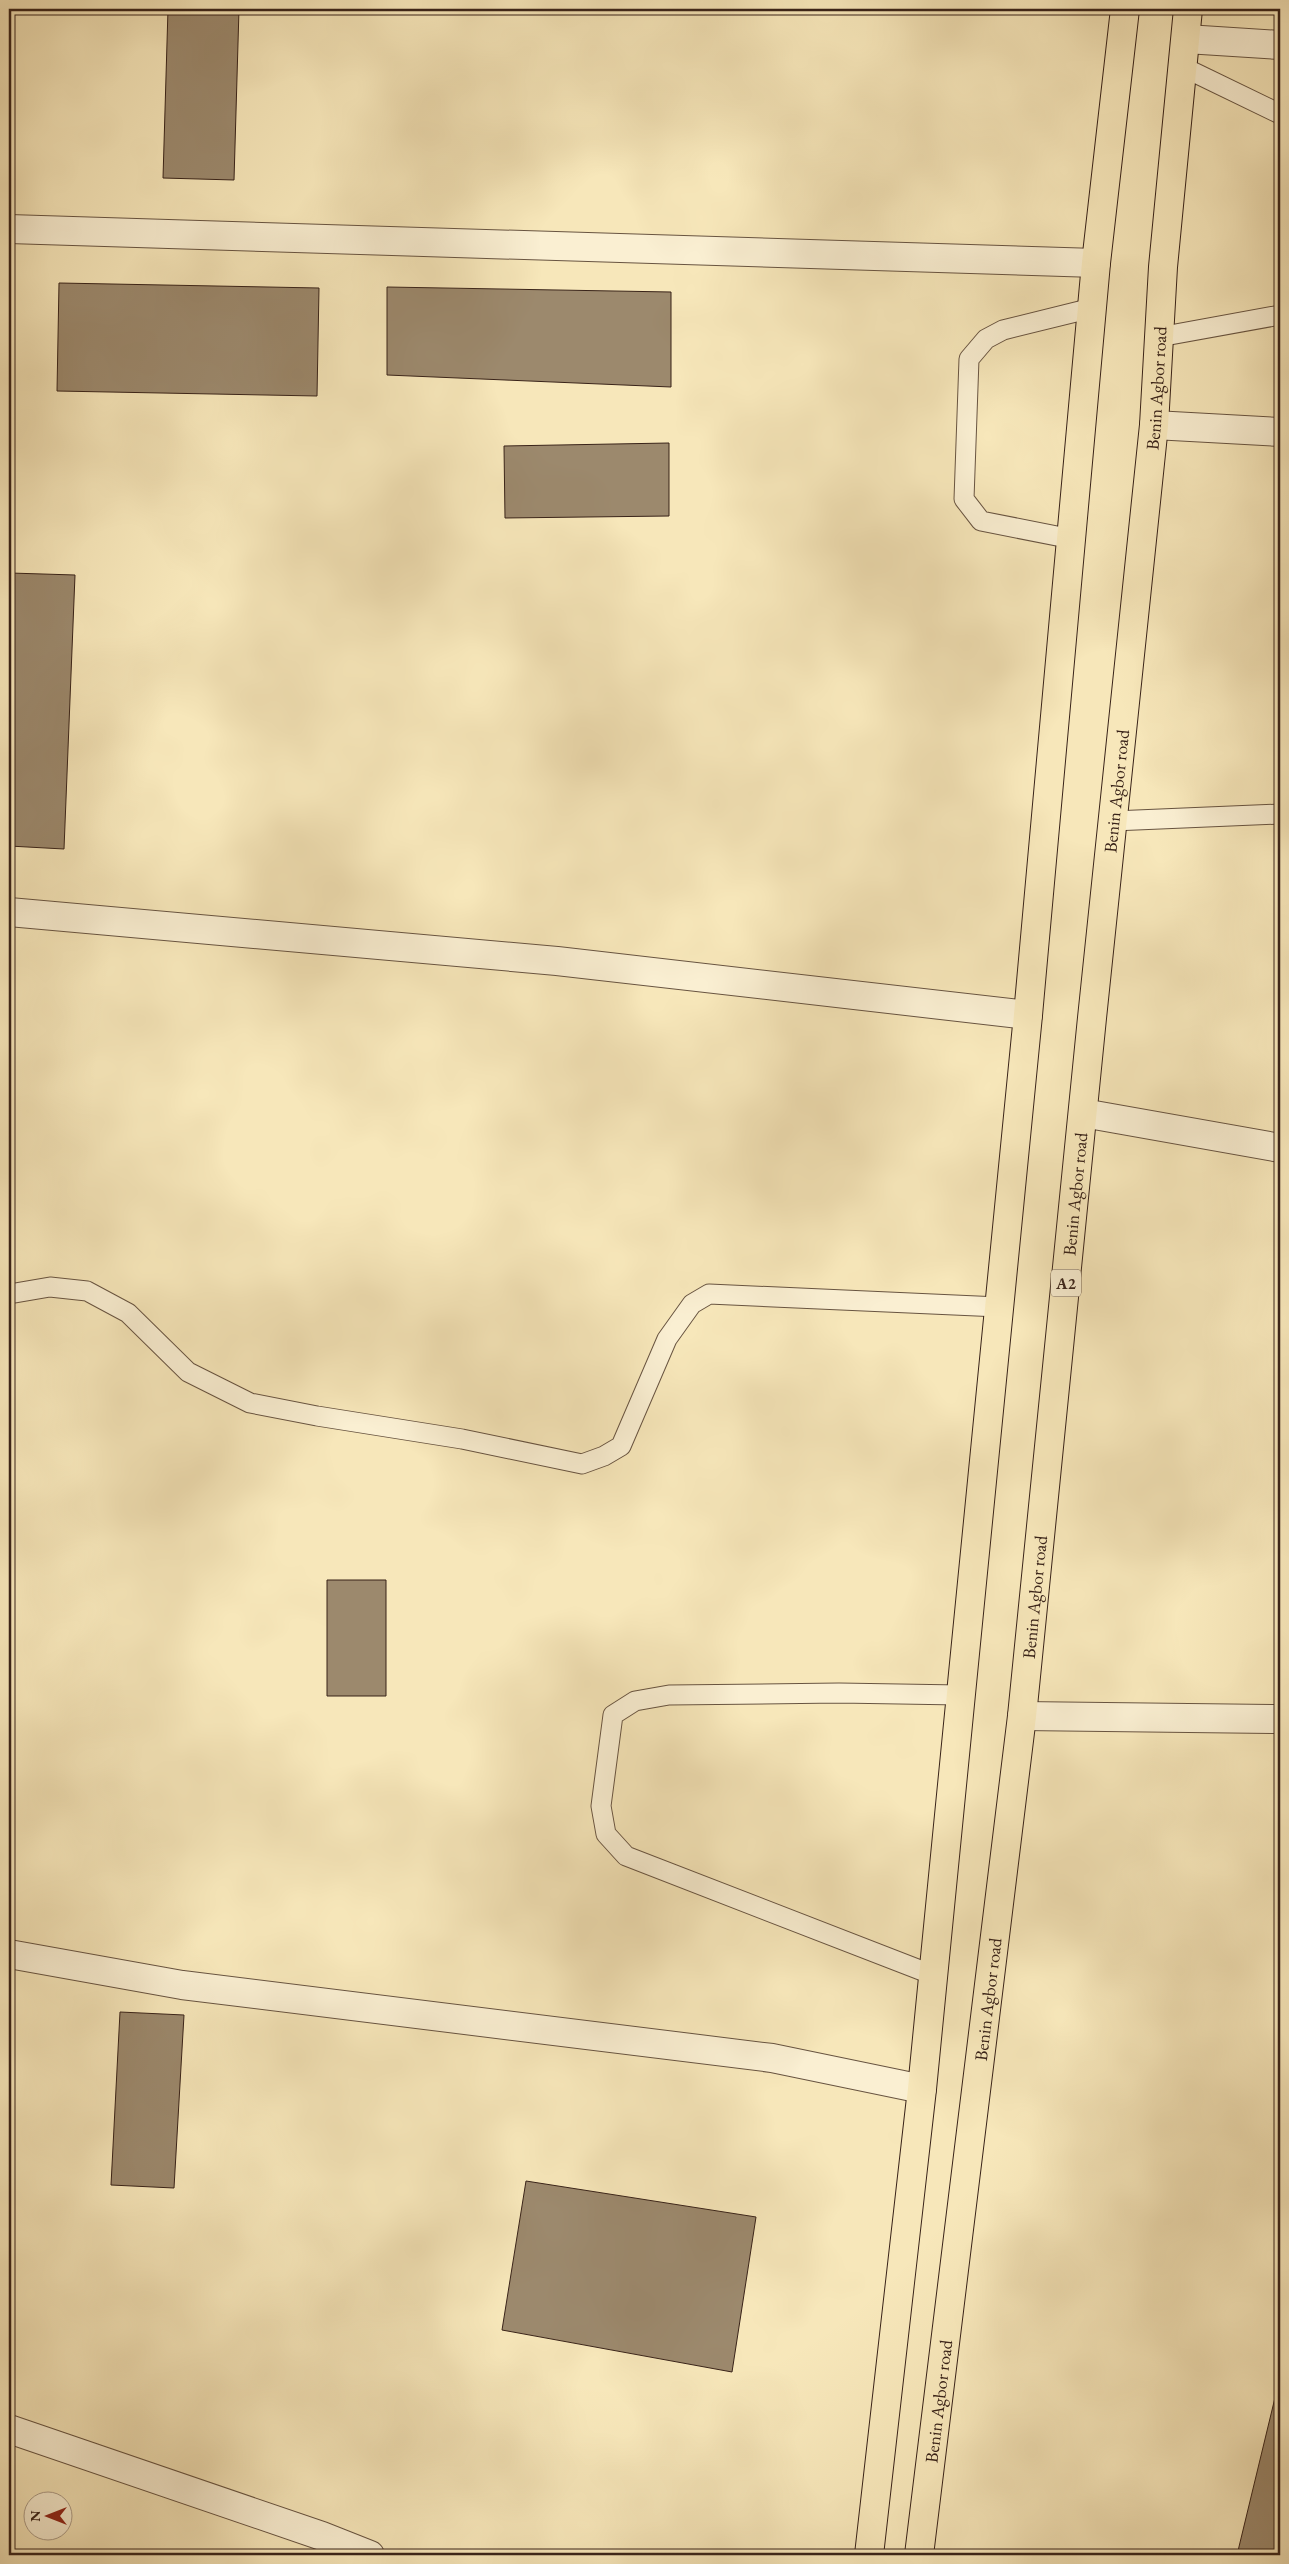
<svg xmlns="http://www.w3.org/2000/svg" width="1289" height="2564" viewBox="0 0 1289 2564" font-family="'EB Garamond',serif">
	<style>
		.building { fill: #9c896d; stroke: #392319 }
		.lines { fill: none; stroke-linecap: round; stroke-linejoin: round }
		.service-casing { stroke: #685441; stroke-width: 21 }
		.minor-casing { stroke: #685441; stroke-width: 30 }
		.trunk-casing { stroke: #392319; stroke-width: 30 }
		.service { stroke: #faefd2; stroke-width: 19 }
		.minor { stroke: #faefd2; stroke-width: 28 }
		.trunk { stroke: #f7e7ba; stroke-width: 28 }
		.labels { text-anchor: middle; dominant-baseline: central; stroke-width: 4.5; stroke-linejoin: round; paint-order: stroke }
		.shield { fill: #faefd2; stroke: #736050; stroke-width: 1 }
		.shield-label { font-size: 16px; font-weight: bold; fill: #392319 }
		.street-label { font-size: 18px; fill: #392319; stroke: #faefd2 }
	</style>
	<rect width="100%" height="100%" fill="#f7e7ba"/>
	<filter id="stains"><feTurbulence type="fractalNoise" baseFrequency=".004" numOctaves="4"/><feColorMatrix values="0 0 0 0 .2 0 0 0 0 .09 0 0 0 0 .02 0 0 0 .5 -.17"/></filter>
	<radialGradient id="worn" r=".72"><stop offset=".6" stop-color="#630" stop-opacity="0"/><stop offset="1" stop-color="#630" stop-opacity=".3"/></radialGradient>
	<path class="building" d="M168,9H239L234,180L163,178Z
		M59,283L319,288L317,396L57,391Z
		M387,287L671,292V387L387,375Z
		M669,443V516L505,518L504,446Z
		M10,573L75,575L64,849L9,846Z
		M327,1580H386V1696H327Z
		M120,2012L184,2015L174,2188L111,2185Z
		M526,2181L756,2217L732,2372L502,2330Z
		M1280,2377V2555H1237Z"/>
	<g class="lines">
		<g class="service-casing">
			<path id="service" d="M1183,67L1280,114
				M1159,337L1280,315
				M1072,539L981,521L964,499L969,359L986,339L1003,330L1092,308
				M1113,821L1280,814
				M15,1293L50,1287L87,1291L128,1313L188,1372L250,1403L317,1416L462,1439L582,1464L604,1456L621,1446L667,1339L692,1304L709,1294L999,1307
				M933,1975L626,1856L606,1834L601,1806L613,1715L635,1701L669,1695L839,1693L960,1695"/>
		</g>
		<g class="minor-casing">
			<path id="minor" d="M1186,39L1280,45
				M9,229L1096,263
				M1154,425L1280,432
				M9,912L557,961L1028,1015
				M1083,1113L1280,1148
				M1022,1716L1280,1719
				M9,1954L182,1985L772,2058L922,2089
				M9,2429L322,2536L370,2555"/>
		</g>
		<g class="trunk-casing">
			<g id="trunk">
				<path d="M869,2555L922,2089L1028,1015L1096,263L1125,9"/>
				<path id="s1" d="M919,2555L1022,1716L1092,1018L1154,425L1163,267L1188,9"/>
			</g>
		</g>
		<use href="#service" class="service"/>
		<use href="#minor" class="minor"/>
		<use href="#trunk" class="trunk"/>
	</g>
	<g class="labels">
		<rect class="shield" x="1051" y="1269.5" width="30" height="27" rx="4"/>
		<g class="shield-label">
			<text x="1066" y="1283">A2</text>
		</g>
		<g class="street-label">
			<text stroke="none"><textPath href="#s1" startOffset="2180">Benin Agbor road</textPath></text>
			<text stroke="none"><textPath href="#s1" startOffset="1775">Benin Agbor road</textPath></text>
			<text stroke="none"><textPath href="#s1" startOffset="1370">Benin Agbor road</textPath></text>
			<text stroke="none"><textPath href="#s1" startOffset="965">Benin Agbor road</textPath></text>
			<text stroke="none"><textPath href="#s1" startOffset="560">Benin Agbor road</textPath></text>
			<text stroke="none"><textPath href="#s1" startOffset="155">Benin Agbor road</textPath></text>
		</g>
	</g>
	<rect width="1289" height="2564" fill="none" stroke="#f7e7ba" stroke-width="30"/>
	<rect x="10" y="10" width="1269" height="2544" fill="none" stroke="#392319" stroke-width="2.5"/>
	<rect x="15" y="15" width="1259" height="2534" fill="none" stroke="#392319"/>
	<g transform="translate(48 2516) rotate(270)"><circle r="24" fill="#faefd2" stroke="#ad9d88"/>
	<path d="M0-4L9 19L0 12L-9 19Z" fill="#8f2418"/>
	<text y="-8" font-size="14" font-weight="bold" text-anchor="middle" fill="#392319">N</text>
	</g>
	<rect width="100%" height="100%" filter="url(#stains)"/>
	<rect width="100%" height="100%" fill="url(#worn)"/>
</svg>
